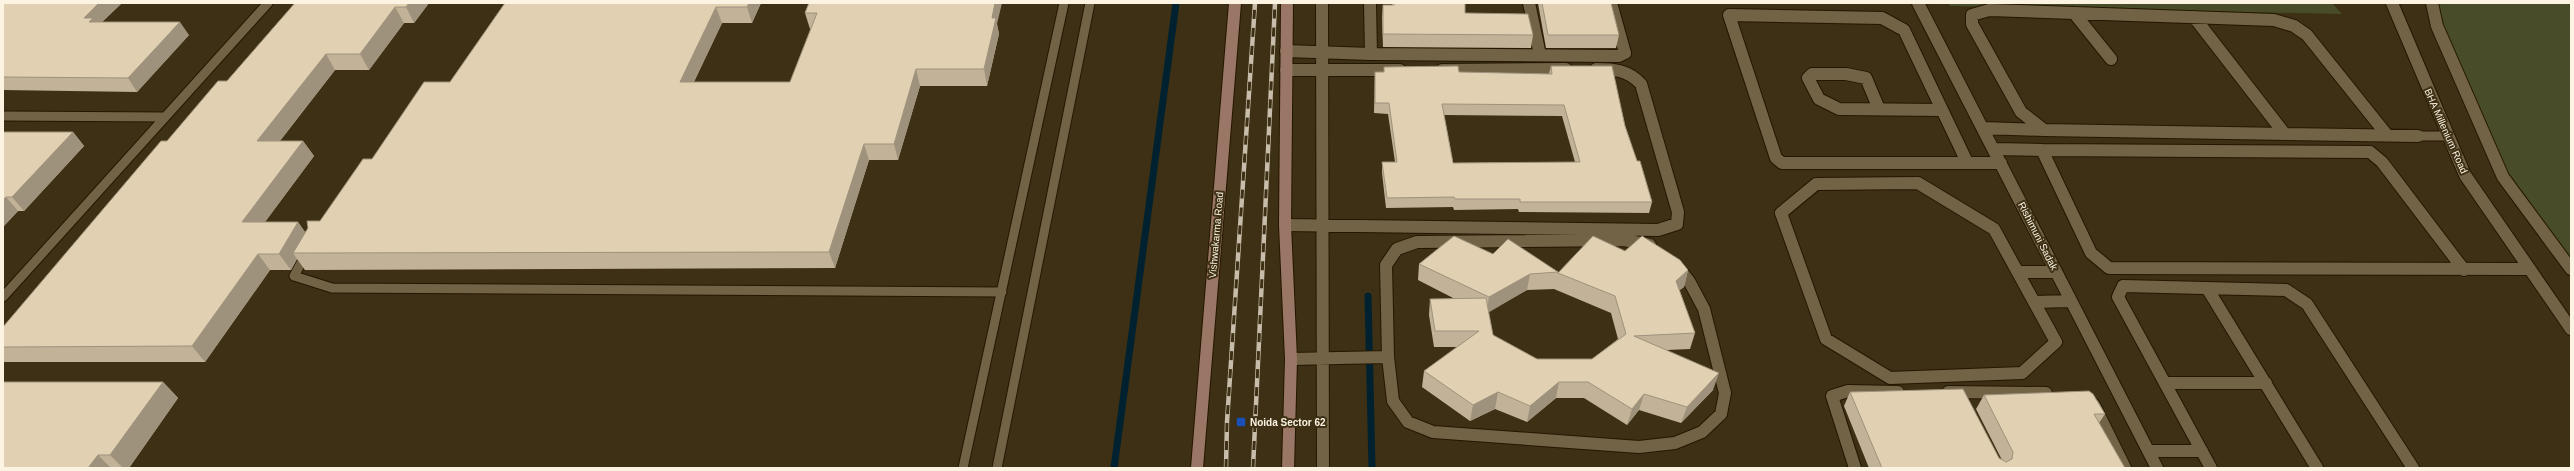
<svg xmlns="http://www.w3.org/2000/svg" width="2574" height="471" viewBox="0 0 2574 471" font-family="Helvetica,sans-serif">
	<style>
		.green { fill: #484c28 }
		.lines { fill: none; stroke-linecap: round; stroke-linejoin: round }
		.stream { stroke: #002230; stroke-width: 7 }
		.lane-casing { stroke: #241700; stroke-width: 11 }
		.street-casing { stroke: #241700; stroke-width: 14 }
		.secondary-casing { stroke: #241700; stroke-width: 14 }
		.lane { stroke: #726347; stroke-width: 9 }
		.street { stroke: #726347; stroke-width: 12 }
		.secondary { stroke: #997666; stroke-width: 12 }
		.rail-casing { stroke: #c7bdaa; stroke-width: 4.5 }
		.rail { stroke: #3d3014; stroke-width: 3; stroke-dasharray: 9; stroke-linecap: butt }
		.wall { fill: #c2b398; fill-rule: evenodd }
		.shaded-wall { fill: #9e927c }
		.building { fill: #e1d0b1; stroke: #9e927c; fill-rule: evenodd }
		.transit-dot { fill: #1a4fb4; stroke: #3d3014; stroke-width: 1.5 }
		.labels { text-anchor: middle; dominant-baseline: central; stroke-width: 4; stroke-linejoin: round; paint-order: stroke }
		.street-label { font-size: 10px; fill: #fcf3e3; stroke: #3d3014 }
		.poi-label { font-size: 10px; font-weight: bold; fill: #fcf3e3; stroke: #3d3014; text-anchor: start }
	</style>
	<rect width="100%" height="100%" fill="#3d3014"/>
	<path class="green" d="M1949,3H2332L2342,14L1950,6Z
		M2436,3H2571V268L2495,157L2452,60Z"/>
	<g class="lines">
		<path class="stream" d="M1368,296L1372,468
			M1114,468L1176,3"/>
		<g class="lane-casing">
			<path id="lane" d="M3,116L165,117
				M2418,136H2448
				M306,254L294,276L332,288L1002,292
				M3,297L268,3
				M963,468L1064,3
				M997,468L1090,3"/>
		</g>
		<g class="street-casing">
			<path id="street" d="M1322,3L1323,468
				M1370,3L1371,54L1619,56L1625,53L1611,3
				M1529,3L1540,55
				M1918,3L2157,468
				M2392,3L2465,175L2571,329
				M2432,3L2437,26L2503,177L2571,269
				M2074,13L2111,59
				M2194,17L2284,133
				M1286,51L1371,54
				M1286,70H1400
				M1442,70L1566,69
				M1879,109L1866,78L1846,74H1812L1808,78L1819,99L1839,109L1942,110
				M1983,128L2044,130
				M2387,135L2307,35L2294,26L2274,20L1989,10L1972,15V24L2021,112L2044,130L2418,136
				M1993,149L2042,150L2091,253L2109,268L2530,269
				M2042,150L2370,152L2382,162L2464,270
				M1967,162L1904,30L1882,18L1729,15L1776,158L1782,163H2001
				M1918,183L1994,229L2056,342L2022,373L1890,378L1826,339L1781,213L1816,184Z
				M1285,225L1658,230L1677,224L1678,212L1641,84C1628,70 1614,69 1596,69
				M2018,272H2056
				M2207,288L2317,468
				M2034,302L2071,301
				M1388,357L1386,265L1397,249L1417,242L1624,240L1650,245
				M1291,359L1388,357L1393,401L1408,422L1433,432L1639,447L1675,443L1702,432L1721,414L1725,393L1704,309L1689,281L1676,265
				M2166,383H2266
				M1948,392L2046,393
				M2094,405L2125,468
				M2148,451H2202
				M1855,468L1832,396L1848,391L1898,392
				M2211,468L2118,297L2123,286L2286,290L2307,304L2413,468"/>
		</g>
		<g class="secondary-casing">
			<path id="secondary" d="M1287,3L1285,225L1291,359L1288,468
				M1197,468L1235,3"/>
		</g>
		<use href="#lane" class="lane"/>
		<use href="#street" class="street"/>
		<use href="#secondary" class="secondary"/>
		<g class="rail-casing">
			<path id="rail" d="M1226,468L1227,422L1255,3
				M1253,468L1275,3"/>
		</g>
		<use href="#rail" class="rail"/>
	</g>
	<path class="wall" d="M3,3H122L102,22L189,35L137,92L3,90Z
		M295,3H429L414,23H404L369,70H335L280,141H303L314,156L265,222H298L305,232L320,221L372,159L450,82L505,3H761L752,23H722L694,82H790L811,29H810L805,13L809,3L997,24L999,34L987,86H920L898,160H869L835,268L305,270L297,259L291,270H270L205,362H3V327L167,141L227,81Z
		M1392,3H1465V13L1533,35L1531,48L1383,47L1382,18L1383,5H1392Z
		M1538,3H1611L1619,35L1616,48H1546Z
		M1551,66L1625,126L1637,161L1652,202L1649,213L1519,212L1518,209L1454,210L1453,207L1386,208L1382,173V162H1395L1388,114L1374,113L1375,72H1384V67L1459,72L1549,74ZM1444,115L1562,116L1575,162L1453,163Z
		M3,132H73L84,146L24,211H18L3,227Z
		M1625,251L1688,270L1684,287L1679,290L1695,333L1690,349L1667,350L1713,390L1681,423L1639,410L1627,425L1584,398H1556L1527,422L1495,409L1470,421L1422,387L1424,371L1457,347H1434L1429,315L1430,299H1455L1418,280L1419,264L1493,254L1558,272ZM1554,289L1611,313L1618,339L1592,359H1537L1493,335L1488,312L1527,290Z
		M163,382L178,398L129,468H3Z
		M1850,392L2002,460L1976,409L1984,395L2105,414L2099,423L2125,468H1869L1844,406Z"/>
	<path class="shaded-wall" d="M99,3H122L99,25V35L84,18Z
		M409,3H429L414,23L406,7Z
		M749,3H761L752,23L747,7Z
		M995,3H1002L997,24L999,34L987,86L984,69L992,18Z
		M395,7L404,23L369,70L360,54Z
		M716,7L722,23L686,98L680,82Z
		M180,22L189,35L137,92L128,78Z
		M326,54L335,70L268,156L257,141Z
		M916,69L920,86L898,160L894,144Z
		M73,132L84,146L24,211L12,197Z
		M303,141L314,156L253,238L242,222Z
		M864,144L869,160L835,268L829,252Z
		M6,197L18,211L3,227V200Z
		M298,222L309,238L293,253L297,259L291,270L279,254Z
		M258,254L270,270L205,362L192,346Z
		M1688,270L1684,287L1671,297L1676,281Z
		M1530,274L1527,290L1486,314L1489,297Z
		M1719,373L1713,390L1681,423L1687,407Z
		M163,382L178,398L129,468H123L110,455Z
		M1559,382L1556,398L1527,422L1530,406Z
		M1498,392L1495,409L1470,421L1473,405Z
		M1644,394L1639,410L1627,425L1632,409Z
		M98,455L111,468H88Z"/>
	<path class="building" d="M3,3H99L84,18H93L89,22H180L128,78L3,77Z
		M295,3H409L406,7H395L360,54H326L257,141H303L242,222H298L279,254H258L192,346L3,347V327L161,141H167L218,81H227Z
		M505,3H749L747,7H716L680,82H790L817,13H805L809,3H995L992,18H996L984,69H916L894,144H864L829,252L293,253L308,228L307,221H320L363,159H372L424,82H450Z
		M1394,3H1465V13L1528,14L1533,35L1383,34V5H1394Z
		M1542,3H1611L1619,35H1548Z
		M1458,66L1459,72L1552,74L1551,66H1612L1625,126L1637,161H1640L1652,202H1520V199H1455L1454,197L1387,198L1382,162H1397L1389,103H1375V72H1384V67ZM1442,104L1564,105L1580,162L1453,163Z
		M3,132H73L12,197H6L3,200Z
		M1454,236L1493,254L1508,239L1558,272L1530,274L1489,297L1419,264Z
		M1593,236L1625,251L1642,236L1680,260L1688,270L1676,281L1695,333L1634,336L1719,373L1687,407L1644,394L1632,409L1588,382H1559L1530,406L1498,392L1473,405L1424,371L1479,331H1435L1430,299L1486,298L1493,335L1537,359H1592L1626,334L1615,296L1558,273Z
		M3,382H163L110,455H98L88,468H3Z
		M1963,389L1999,458L2006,462L2012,459L2013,452L1984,395L2089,391L2093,394L2105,414H2094L2125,468H1882L1850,392Z"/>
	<rect class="transit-dot" x="1236" y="417" width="10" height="10" rx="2"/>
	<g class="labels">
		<g class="street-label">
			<text transform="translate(2446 131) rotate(66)">BHA Millenium Road</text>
			<text transform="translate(1216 235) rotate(-85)">Vishwakarma Road</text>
			<text transform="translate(2038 236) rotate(63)">Rishimuni Sadak</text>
		</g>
		<g class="poi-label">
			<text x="1250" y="422">Noida Sector 62</text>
		</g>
	</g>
	<rect width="2574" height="471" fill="none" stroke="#fcf3e3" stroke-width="8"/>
</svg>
